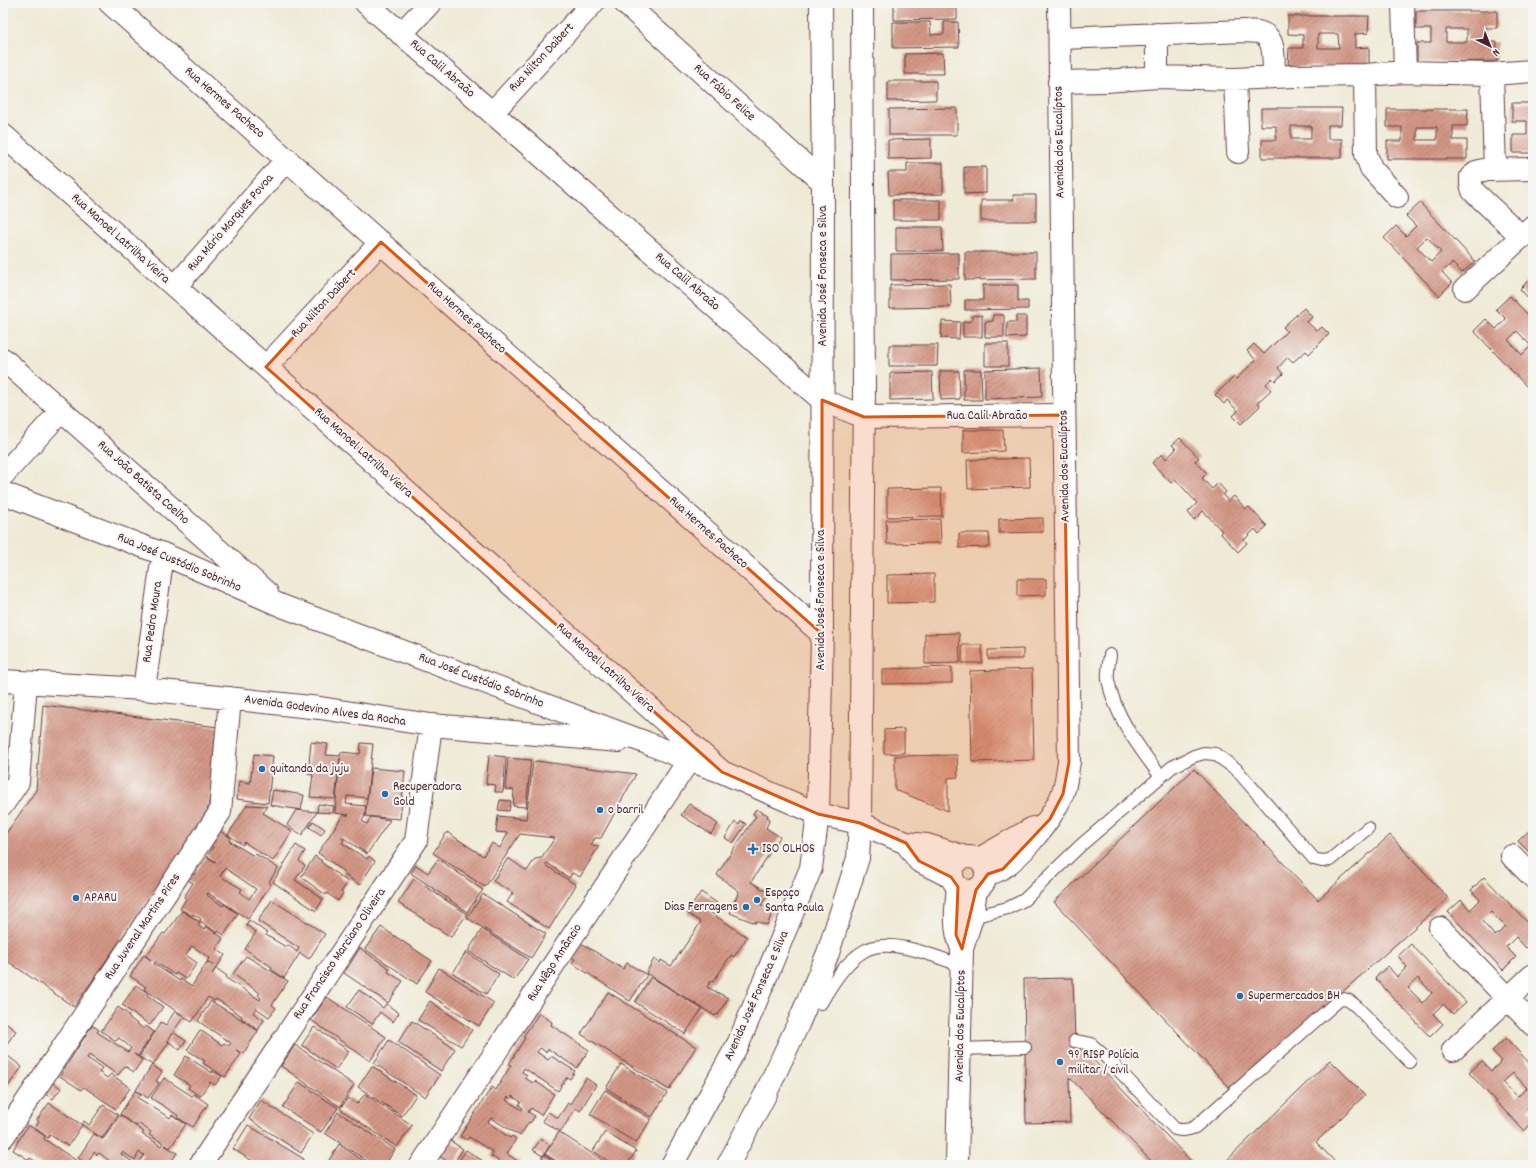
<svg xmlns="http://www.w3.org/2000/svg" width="1536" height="1168" viewBox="0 0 1536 1168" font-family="Dekko,sans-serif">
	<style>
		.building { fill: url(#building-hatch); fill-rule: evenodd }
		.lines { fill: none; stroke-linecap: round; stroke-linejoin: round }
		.service-casing { stroke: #633d44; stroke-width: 14 }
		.minor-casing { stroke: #633d44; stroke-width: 24 }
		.tertiary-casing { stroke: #633d44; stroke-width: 24 }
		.secondary-casing { stroke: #633d44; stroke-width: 24 }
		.service { stroke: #fff; stroke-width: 12 }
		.minor { stroke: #fff; stroke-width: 22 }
		.tertiary { stroke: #fff; stroke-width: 22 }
		.secondary { stroke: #fff; stroke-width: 22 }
		.marked { fill: #e0560e; fill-opacity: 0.2; stroke: #e0560e; stroke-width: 3; stroke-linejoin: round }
		.poi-dot { fill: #1f6fb2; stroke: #f6f6f2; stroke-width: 1.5 }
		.labels { text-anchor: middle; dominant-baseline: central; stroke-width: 4; stroke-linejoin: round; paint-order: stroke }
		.street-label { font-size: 13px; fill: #4a1f2b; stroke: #f6f6f2 }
		.poi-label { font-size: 13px; fill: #4a1f2b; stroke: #f6f6f2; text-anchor: start }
	</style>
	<defs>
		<pattern id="building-hatch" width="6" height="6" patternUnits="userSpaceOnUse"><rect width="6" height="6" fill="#d39685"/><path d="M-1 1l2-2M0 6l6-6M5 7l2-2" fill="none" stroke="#ad7a6d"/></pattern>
	</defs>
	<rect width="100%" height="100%" fill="#f6f6f2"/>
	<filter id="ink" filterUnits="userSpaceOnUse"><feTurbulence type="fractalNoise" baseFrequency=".025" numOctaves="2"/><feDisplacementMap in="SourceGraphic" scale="8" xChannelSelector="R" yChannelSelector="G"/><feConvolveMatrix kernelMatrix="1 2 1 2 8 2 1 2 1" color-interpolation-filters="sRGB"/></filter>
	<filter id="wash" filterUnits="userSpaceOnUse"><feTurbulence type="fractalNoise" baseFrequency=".012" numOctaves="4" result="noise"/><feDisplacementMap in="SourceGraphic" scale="16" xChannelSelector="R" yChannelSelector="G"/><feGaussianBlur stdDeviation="0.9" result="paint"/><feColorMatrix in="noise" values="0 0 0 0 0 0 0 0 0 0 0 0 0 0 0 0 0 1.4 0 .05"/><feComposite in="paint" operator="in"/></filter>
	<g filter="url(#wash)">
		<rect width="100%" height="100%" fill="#efead5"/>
		<g id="blocks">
			<path class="building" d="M894,3H957V19L894,20Z
				M1416,11H1497V28H1483V42H1497V61L1417,62V43H1431V29H1416ZM1446,29H1467V42H1446Z
				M1288,16H1369L1368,33L1355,34V48L1369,47V66L1288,67L1289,48H1303V35L1288,34ZM1318,34H1338L1339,48H1318Z
				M893,22H930L931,35L944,34V22H958L959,47L893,48Z
				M943,53L944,74H905V54Z
				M888,81H936V100L888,101Z
				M1512,103H1533V153H1513V135H1527V121H1512Z
				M957,108V135H889V109Z
				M1261,108H1342L1341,125H1328V139H1342V158H1262V140H1276V126H1261ZM1291,126H1311V139H1291Z
				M1387,109H1468L1467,126H1453V140H1467V159H1387V141H1402V127H1387ZM1417,127H1437V140H1417Z
				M931,139V158L888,159V140Z
				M907,163H943V194L889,195L888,172H907Z
				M964,167H986V193L964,194Z
				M1013,195H1036V221H981V200H1014Z
				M893,200H941V220H893Z
				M1420,203L1475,261L1462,273L1452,263L1442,272L1452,283L1439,296L1384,238L1396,226L1406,236L1416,226L1406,216ZM1427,237L1441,252L1431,262L1417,247Z
				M896,227H942L943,251H896Z
				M965,252H1036V279L965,280Z
				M959,253V279L891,280V254Z
				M1532,277L1533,278V303L1520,289Z
				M950,284L951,307L890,308V285Z
				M983,285H1018V301H1028V309L965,310V300H983Z
				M1510,296L1533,320V385L1529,389L1474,331L1486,319L1496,329L1506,319L1496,309ZM1517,331L1531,346L1522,355L1508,340Z
				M1304,308L1312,317L1307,322L1317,331L1322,327L1329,334L1309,354L1306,351L1293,362L1288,357L1278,368L1283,374L1275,381L1272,378L1266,384L1271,390L1258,402L1260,406L1241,424L1233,416L1238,411L1227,400L1224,404L1215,395L1234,377L1236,379L1256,360L1247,351L1254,344L1264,354L1287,331L1283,327Z
				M982,315V337H963V322L972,321V316Z
				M993,315H1004V337H985V322L993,321Z
				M1016,316H1026V337L1007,338V322H1016Z
				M942,321L960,322L959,339L941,338Z
				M985,343H1008V366H985Z
				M889,345H938L937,366H889Z
				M1041,368L1042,397L985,399V370Z
				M964,370H981L982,400H964Z
				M940,371H959L960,399L941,400Z
				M932,372L933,399L890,400V373Z
				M963,430H1003L1004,451L963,453Z
				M1180,438L1199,458L1195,461L1207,473L1202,478L1212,489L1218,483L1226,492L1223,495L1228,501L1234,496L1246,509L1249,507L1267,526L1259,534L1255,529L1244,540L1247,543L1238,552L1220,533L1222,531L1203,511L1194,520L1188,512L1197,503L1175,479L1171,483L1152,463L1162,454L1166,459L1176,449L1172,445Z
				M1029,458L1030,487L968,489L967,460Z
				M941,488L942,516L887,517V489Z
				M1043,518V532L999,533V519Z
				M940,519L941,543L887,544L886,520Z
				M959,533H989L990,547L959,548Z
				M934,574V602L887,603V575Z
				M1017,579H1046V595L1017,596Z
				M959,633L960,663L925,664V634Z
				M962,645H982V663H962Z
				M1023,649V659H988V650Z
				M952,667V683L882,684V669Z
				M1032,669L1034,760L972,762L970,671Z
				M43,705L218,727L219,732L207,815L74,1007L3,958V838L36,790Z
				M904,729V753L884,754V730Z
				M311,742L328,744L326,755L340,756L341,752L360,754L361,743L373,744L367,798L347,796L346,804L366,806L365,816L362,821L367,824L371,817L390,820L367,854L342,837L341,838L344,840L342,843L367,859L369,856L375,861L360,885L343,874L345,872L318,853L343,815H349L335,813L340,758L335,799L310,797L313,775L308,774Z
				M254,754L273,756L268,803L237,799L239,781L250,783Z
				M489,755L506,757L503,792H495L496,785L486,784Z
				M957,755L958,777L948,778V811L895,790V756Z
				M508,758L531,760L526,807L513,806L514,790L505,789Z
				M536,761L636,774L601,838H595L591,845L599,846L580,877L572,873L569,878L547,863L545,865L576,885L549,929L507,902L513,893L493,881L508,858L527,871L535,859L541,858L555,838L520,834L485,887L433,853L447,832L483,856L492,843L500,848L508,833L496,832L498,816L526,819L533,762H535Z
				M371,768L405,771L400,819L365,816Z
				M1194,769L1318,900L1390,835L1448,898L1232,1090L1054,902Z
				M273,790L304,795L301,810L270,805Z
				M500,800L511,801L509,811L498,810Z
				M318,804L334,806L333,813L317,812Z
				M689,804L718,824L711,834L681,815Z
				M247,805L267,806L263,813L292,831L273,861L244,842L243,845L228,835Z
				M756,809L768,815L767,817L770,819L766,828L780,837L751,882L769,893L761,905L774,909L767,925L756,921L755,923L730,913L739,891L717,875L727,858V859L756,816L753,814Z
				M296,810L317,812L302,835L287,825Z
				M313,821L325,829L321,835L309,827Z
				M741,821L746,824L733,843L725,838L735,822L739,825Z
				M1531,829L1533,831V856L1518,841Z
				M219,830L231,838L229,841L254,856L256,854L278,868L269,882L271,884L248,919L208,893L207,895L223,906L224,904L238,914L224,935L218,931L217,933L200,921L201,919L193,914L192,916L180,909L186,899L184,897L193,883L188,880L192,874L194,875L206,857L216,862L207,856L213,847L210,844ZM225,868L256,889L249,899L240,892L242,889L220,876Z
				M296,845L305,851L299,861L305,866L295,880L323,899L316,911L273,882Z
				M315,856L322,861L321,862L348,882L341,892L343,893L338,901L327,893L326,895L301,877Z
				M438,859L483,890L467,912L411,873L416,865L428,873Z
				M1484,877L1533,928V941L1526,948L1516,937L1506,947L1516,957L1503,970L1448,912L1461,900L1470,910L1480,900L1471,890ZM1491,912L1506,927L1495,936L1482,921Z
				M414,879L467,914L451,937L398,903Z
				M701,892L717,903L710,912L747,937L734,957L731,955L713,982L711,981L707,987L728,998L718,1015L717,1014L715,1016L646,973L654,959L660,963L661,960L671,966L701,922L687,913Z
				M483,894L546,934L531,958L467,918Z
				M272,900L325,934L309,959L300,953L284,978L271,969L272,967L245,949L256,932L246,925L249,920L267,933L266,935L286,947L288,945L297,952L299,948L258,921Z
				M182,911L200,922L198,925L204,930L206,926L223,938L216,949L225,955L212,974L216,968L227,976L226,978L260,1000L261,998L258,995L260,993L233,974L246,956L288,981L272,1005L276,1008L269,1017L256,1008L253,1013L264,1020L258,1030L241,1018L242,1016L216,999L215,1001L208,997L192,1022L144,989L146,987L130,976L144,955L151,960L146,956L163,933L165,934ZM192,946L210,958L207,961L213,965L207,962L192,986L181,979L180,981L154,964L155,962L175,975L176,973L186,979L197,963L186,955Z
				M381,927L432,961L417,984L365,949Z
				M482,929L528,959L514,980L468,951Z
				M581,943L623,969L627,963L647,975L630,1001L572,963L575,959L571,957Z
				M1411,944L1466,1002L1453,1014L1443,1004L1433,1014L1443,1024L1430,1037L1375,978L1388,966L1397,977L1407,967L1398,956ZM1418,978L1432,993L1423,1003L1408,988Z
				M360,948L390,969L388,972L403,981L388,1003L344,973Z
				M466,952L499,974L486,994L453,973Z
				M439,968L494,1003L479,1026L425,992Z
				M651,977L702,1009L685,1034L635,1002Z
				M1073,978L1075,1041L1195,1165H1155L1069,1077L1070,1122L1026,1123L1024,979Z
				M136,985L148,993L147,995L163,1007L150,1025L125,1008L126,1007L122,1005Z
				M359,990L383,1008L386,1004L399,1013L393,1022L380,1012L372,1024L347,1007Z
				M608,992L696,1047L669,1090L581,1034Z
				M327,997L386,1037L370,1061L311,1020Z
				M211,1001L232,1014H233L258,1031L243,1054L236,1050L241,1054L225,1077L203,1063L205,1061L187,1050L200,1030L222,1045L224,1043L229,1046L231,1043L198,1021Z
				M430,1001L472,1030L461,1046L418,1020Z
				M118,1007L129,1015L128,1017L144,1029L146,1026L154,1032L138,1056L134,1054L142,1060L134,1072L125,1066L118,1075L89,1055L87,1058L102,1068L99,1072L107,1078L111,1074L130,1088L116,1109L84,1087L81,1090L60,1076L92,1025L99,1030L97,1032L128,1052L129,1051L131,1048L119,1038L116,1041L101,1031Z
				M175,1011L184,1016L173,1032L186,1041L180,1050L168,1041L172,1033L167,1041L169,1042L153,1065L139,1057L161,1022L166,1025Z
				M539,1013L552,1022L551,1025L589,1050L577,1068L548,1049L546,1052L540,1048L537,1052L548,1060L551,1056L575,1071L570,1079L567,1077L558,1091L524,1068L522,1072L527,1075L525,1078L533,1083L535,1081L554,1094L541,1115L531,1108L528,1112L535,1116L530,1123L529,1122L520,1136L491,1118L488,1122L510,1138L512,1136L516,1139L507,1154L524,1165H505L491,1156L493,1152L469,1137L467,1140L460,1136L492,1087L496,1090L511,1065L509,1064L525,1038L523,1037ZM512,1096L521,1102L519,1105L523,1108L522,1110L506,1100L508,1097L511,1099Z
				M3,1021L16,1031L3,1049Z
				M412,1021L455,1049L441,1071L398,1042Z
				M314,1027L349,1051L336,1069L302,1045Z
				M1506,1038L1533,1067V1103L1527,1108L1533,1114V1122L1524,1131L1469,1073L1482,1061L1491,1071L1502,1061L1492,1051ZM1513,1073L1527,1088L1517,1097L1503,1082Z
				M389,1040L440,1075L425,1097L374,1063Z
				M295,1045L354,1085L340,1107L281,1066Z
				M3,1052L22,1067L3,1093Z
				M186,1056L212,1073V1071L222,1076L215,1085L210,1082L200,1096L188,1088L190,1085L174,1075Z
				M1330,1060L1365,1095L1316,1142L1338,1165H1222Z
				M621,1064L667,1093L652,1117L606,1088Z
				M152,1065L162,1072L156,1081L159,1083L148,1098L136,1090Z
				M372,1066L416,1095L402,1116L358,1087Z
				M164,1078L192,1096L194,1094L208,1104L193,1127L178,1118L179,1116L151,1098Z
				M586,1078L596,1085L580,1111L576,1108L561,1131H559L542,1121L548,1112L558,1118L568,1103L570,1104Z
				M299,1082L338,1108L321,1132L283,1107Z
				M53,1083L61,1088L53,1099L45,1094Z
				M605,1090L651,1119L636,1143L590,1114Z
				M135,1091L141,1094L138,1098L170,1118L172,1115L186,1124L170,1148L164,1145L177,1153L169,1165H143L139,1162L144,1155L139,1152L135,1160L122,1152L121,1154L137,1165H113L114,1164L99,1153L97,1155L94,1152L87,1164L78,1158L94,1134L103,1139L120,1115L144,1132L142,1134L161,1146L163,1143L149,1135L151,1132L138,1123L136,1126L120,1114Z
				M365,1094L412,1125L397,1147L340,1109L348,1098L357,1104Z
				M261,1100L313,1134L301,1153L249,1119Z
				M49,1103L82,1125L68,1146L50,1135L48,1138L35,1128L39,1122L37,1120Z
				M103,1105L118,1115L102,1138L82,1125L84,1121L89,1125Z
				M338,1112L395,1149L385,1165H373L325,1133Z
				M28,1125L45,1136L44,1139L77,1161L74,1165H41L30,1158L29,1160L13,1150Z
				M248,1125L304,1159L300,1165H259L233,1149Z
				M559,1132L610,1165H562L545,1154Z
				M605,1132L636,1151L627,1165H614L593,1151Z
				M541,1139L550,1145L543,1156L533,1150Z
				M449,1140L463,1149L453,1165L439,1156Z
				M339,1144L369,1165H326Z
				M466,1150L489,1165H463L465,1163L460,1159Z
				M544,1155L560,1165H538Z"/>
		</g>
	</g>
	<g filter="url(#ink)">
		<use href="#blocks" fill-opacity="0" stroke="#633d44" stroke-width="1"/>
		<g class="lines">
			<g class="service-casing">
				<path id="service" d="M1110,655C1109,663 1107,673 1108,680C1115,717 1139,747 1161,777
					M972,917L1008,908L1024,900L1080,846L1172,767L1194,756L1204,753L1215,754L1236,769L1314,859L1322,861L1330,860L1368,828
					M821,1003C831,985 845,962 864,951C889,936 937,957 962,966
					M1075,1041L1091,1044L1110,1061L1175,1129C1183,1131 1187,1130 1195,1127L1339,1000C1346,997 1351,1002 1357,1007L1410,1062
					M960,1049L1025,1047"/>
			</g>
			<g class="minor-casing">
				<path id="minor" d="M110,3L822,634
					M366,3L822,400L864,417L1064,415
					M625,3L823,182
					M1403,3L1405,72
					M401,34L430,3
					M1060,38L1245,31C1250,32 1257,31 1261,33C1277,38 1273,63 1274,77
					M1492,74L1495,170
					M1365,75L1366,154L1371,168L1397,197
					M1157,77V34
					M1235,79L1238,152
					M1059,82L1106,81L1157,77L1235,79L1294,76L1365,75L1405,72L1492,74L1533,71
					M492,113L593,3
					M3,135L266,367L722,772
					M1522,237L1473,191L1471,184V177L1476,172L1483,170L1533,169
					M175,287L287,159
					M1465,289L1533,226
					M3,359L267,593
					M266,367L381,242
					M3,475L61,411
					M3,493L163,554L282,606L647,743L689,760L722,772L818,814
					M3,681L144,689L320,708L431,725L619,741
					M144,689L163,554
					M3,804L18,782L26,683
					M1512,856L1533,877
					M958,887C956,907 953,927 961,946
					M1440,928L1533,1025
					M1453,1050L1533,975
					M3,1137L220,812L230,698
					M200,1165L416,841L431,725
					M421,1165L689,760
					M957,1165L962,949L972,917L976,890"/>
			</g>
			<g class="tertiary-casing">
				<path id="tertiary" d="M818,814L860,823L906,843L919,861L951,877
					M906,843L927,845L965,857
					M952 874a17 17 0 1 1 34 0a17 17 0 1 1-34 0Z
					M979,859L1033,828
					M986,874C1012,872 1053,818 1062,795C1066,785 1067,772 1069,762L1059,3"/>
			</g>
			<g class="secondary-casing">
				<path id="secondary" d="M672,1165L739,1042L811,868L818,814L822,634L823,182L821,3
					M728,1165L765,1095L799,1022L828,953L858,858L860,823L864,389L862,3"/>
			</g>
			<use href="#service" class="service"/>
			<use href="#minor" class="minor"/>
			<use href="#tertiary" class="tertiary"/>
			<use href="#secondary" class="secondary"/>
		</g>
	</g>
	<path class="marked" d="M381,242L822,634V400L864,417L1064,415L1069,762L1063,794L1050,819L1003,869L988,874L976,890L962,949L956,935L958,887L951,877L919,861L906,843L860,823L818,814L722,772L266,367Z"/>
	<g class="poi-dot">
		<circle cx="262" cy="769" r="4"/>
		<circle cx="385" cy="794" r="4"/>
		<circle cx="600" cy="810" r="4"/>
		<path d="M751 843h4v4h4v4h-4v4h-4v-4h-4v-4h4z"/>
		<circle cx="76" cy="898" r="4"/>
		<circle cx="757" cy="900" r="4"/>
		<circle cx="746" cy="907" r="4"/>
		<circle cx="1240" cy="996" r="4"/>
		<circle cx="1060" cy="1062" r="4"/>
	</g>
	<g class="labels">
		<g class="street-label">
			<text transform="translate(542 58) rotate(-47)">Rua Nilton Daibert</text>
			<text transform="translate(442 69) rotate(41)">Rua Calil Abraão</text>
			<text transform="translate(724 93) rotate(42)">Rua Fábio Felice</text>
			<text transform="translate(224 103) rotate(41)">Rua Hermes Pacheco</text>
			<text transform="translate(1060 142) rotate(-91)">Avenida dos Eucalíptos</text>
			<text transform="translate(231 223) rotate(-49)">Rua Mário Marques Povoa</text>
			<text transform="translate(120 239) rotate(42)">Rua Manoel Latrilha Vieira</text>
			<text transform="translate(823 276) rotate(-90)">Avenida José Fonseca e Silva</text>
			<text transform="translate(687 282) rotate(41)">Rua Calil Abraão</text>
			<text transform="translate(324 304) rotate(-47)">Rua Nilton Daibert</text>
			<text transform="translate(466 318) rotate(42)">Rua Hermes Pacheco</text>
			<text x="987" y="416">Rua Calil Abraão</text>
			<text transform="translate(363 453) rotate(42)">Rua Manoel Latrilha Vieira</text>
			<text transform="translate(1065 466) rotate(-91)">Avenida dos Eucalíptos</text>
			<text transform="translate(143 483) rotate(42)">Rua João Batista Coelho</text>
			<text transform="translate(708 533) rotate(42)">Rua Hermes Pacheco</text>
			<text transform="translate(179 563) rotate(23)">Rua José Custódio Sobrinho</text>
			<text transform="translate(821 600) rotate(-90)">Avenida José Fonseca e Silva</text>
			<text transform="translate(153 622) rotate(-82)">Rua Pedro Moura</text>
			<text transform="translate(605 668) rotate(42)">Rua Manoel Latrilha Vieira</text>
			<text transform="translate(481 681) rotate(21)">Rua José Custódio Sobrinho</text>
			<text transform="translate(325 711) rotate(8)">Avenida Godevino Alves da Rocha</text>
			<text transform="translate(143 927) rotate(-56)">Rua Juvenal Martins Pires</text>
			<text transform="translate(340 954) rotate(-56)">Rua Francisco Marciano Oliveira</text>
			<text transform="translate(555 963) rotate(-57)">Rua Nêgo Amâncio</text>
			<text transform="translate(757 996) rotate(-66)">Avenida José Fonseca e Silva</text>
			<text transform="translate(961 1026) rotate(-89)">Avenida dos Eucalíptos</text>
		</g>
		<g class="poi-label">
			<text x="270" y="769">quitanda da juju</text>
			<text x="393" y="787">Recuperadora<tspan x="393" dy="15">Gold</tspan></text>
			<text x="608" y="810">o barril</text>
			<text x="762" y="849">ISO OLHOS</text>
			<text x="765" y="893">Espaço<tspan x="765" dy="15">Santa Paula</tspan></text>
			<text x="84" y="898">APARU</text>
			<text x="738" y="907" text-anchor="end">Dias Ferragens</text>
			<text x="1248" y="996">Supermercados BH</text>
			<text x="1068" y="1055">9º RISP Polícia<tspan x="1068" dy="15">militar / civil</tspan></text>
		</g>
	</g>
	<rect width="1536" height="1168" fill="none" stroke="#f6f6f2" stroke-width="16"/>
	<g transform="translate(1490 46) rotate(137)" stroke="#f6f6f2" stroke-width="3" paint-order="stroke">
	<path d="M0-3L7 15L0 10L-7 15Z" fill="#4a1f2b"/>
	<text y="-6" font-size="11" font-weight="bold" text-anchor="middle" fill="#4a1f2b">N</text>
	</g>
</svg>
